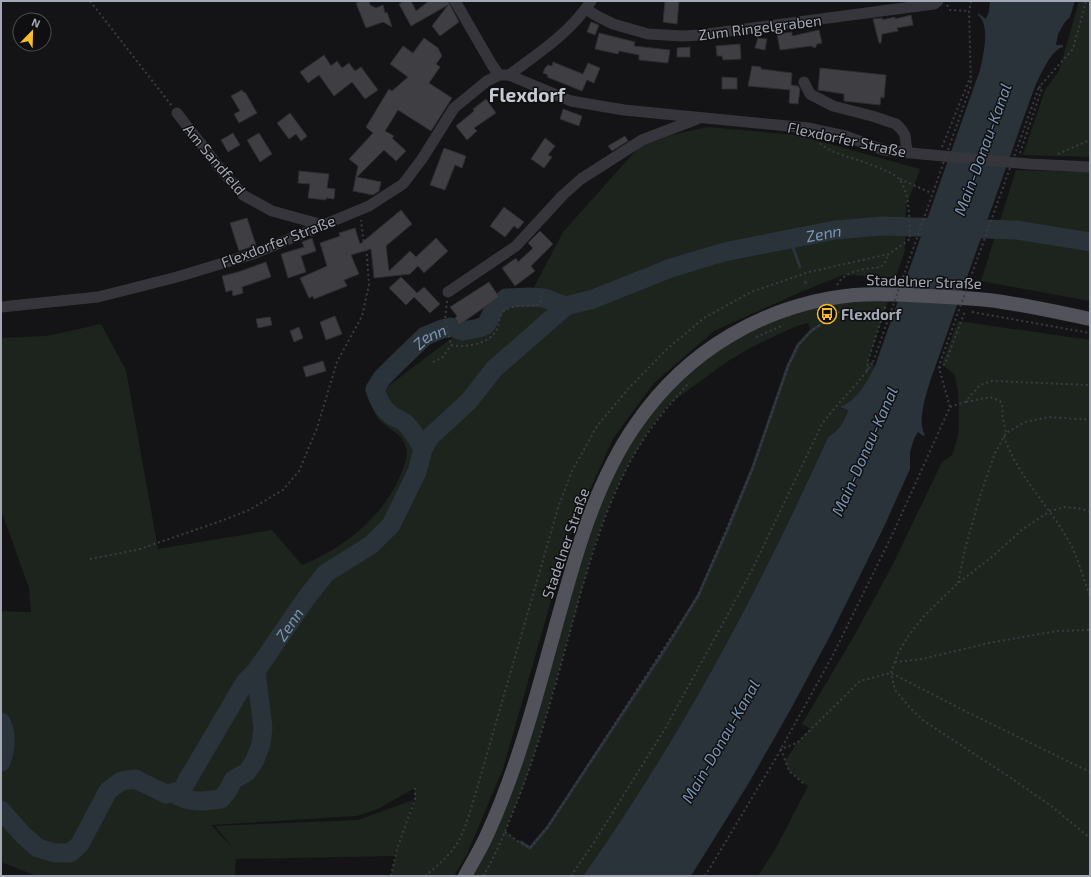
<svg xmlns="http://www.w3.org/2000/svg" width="1091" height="877" viewBox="0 0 1091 877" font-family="'Exo 2',sans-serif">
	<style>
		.green { fill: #1c241d; fill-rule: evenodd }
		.water { fill: #2a323a }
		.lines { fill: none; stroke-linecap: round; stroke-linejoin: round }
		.stream { stroke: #2a323a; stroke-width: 3 }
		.river { stroke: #2a323a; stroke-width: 19 }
		.building { fill: #3e3e43; stroke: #2e2e32 }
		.path { stroke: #3b3c42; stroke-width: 2; stroke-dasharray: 2 3; stroke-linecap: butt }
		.minor { stroke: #35353b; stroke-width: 11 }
		.major { stroke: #51525a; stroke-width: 14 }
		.path-bridge { stroke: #3b3c42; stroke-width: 2; stroke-dasharray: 2 3; stroke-linecap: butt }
		.labels { text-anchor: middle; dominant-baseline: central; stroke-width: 3; stroke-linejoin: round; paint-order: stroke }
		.street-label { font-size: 15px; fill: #a5a9b6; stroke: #0f0f11 }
		.poi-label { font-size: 15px; font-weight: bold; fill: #a5a9b6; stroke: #0f0f11; text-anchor: start }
		.water-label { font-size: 16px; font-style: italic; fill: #7b95b3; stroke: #0f0f11 }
		.district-label { font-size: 19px; font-weight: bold; fill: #c6c9d2; stroke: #0f0f11 }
	</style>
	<rect width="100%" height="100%" fill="#141416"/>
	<path class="green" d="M1079,1H1090V157L1023,155L1045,90L1059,71Z
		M707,127L797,135L920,169L906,207L905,250L896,277L843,275L801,292L714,331L653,384L613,439L570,534L503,769L467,854L454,876H391L397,849L403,833L394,856L236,859V851L235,876H37L1,862V611L31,612L29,588L1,510V338L47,336L101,324L126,370L158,549L272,530L302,565C343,549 387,514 402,471C406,461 409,453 404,442C399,432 383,426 377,417C374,412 372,405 370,400L449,340L531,293L563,232L639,147L672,135ZM415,788V799L407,823L413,800L358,820L215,826L235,850L211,825L357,816L378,809Z
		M1016,170L1090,172V301L981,281Z
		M830,299L888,301L868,361L875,366C867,381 857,401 840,408L848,409C845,421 838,430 828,437C759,590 680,739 583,876H465L486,839L591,512L663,390L733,333ZM808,323L811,331L798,345L788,366L753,467L727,531L698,596L668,645L547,828L530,848L519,842L505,831L525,782L542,730L596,540L614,494L629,463L649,430L668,405L725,363L750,348L794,327Z
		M958,321L1090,340V876H758L776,848L808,786L789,771L785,761L797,743L810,729L802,724L854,636L892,566L942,462L952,455L958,436L959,416L958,390L954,374L942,364Z"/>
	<path class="water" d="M990,1H1075L1070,17L1065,22L1058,34L1056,45H1063V47C1051,49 1039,78 1034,89L934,370C929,384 920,411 922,426C922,429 924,433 925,435L923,436L918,432L914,439L910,452V469L882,531L832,632L792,707L750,781L691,876H583C680,739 759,590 828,437C838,431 845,421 848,410L840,407C857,401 867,381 875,366L980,70C983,56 991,25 978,15V13L986,19L989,11Z"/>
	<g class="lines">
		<path class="stream" d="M790,239L800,267
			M805,282L806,283
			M521,842L530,848L547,828L668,645L698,596L727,531L753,467L788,366L798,345L811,331L820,325"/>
		<g class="river">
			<path id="s1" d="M423,449C418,440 413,430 405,423C402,420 398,419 394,417C384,411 378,400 375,389L382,378L395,365L425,336L442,329L451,327L463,331L479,328L486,325L495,307L506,298L529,297L544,298L566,306"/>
			<path d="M1,722C7,734 6,749 1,762"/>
			<path d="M172,793C191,803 200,802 221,799L229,789L233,780L247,772L255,760L261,744L263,728L256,671"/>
			<path id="s2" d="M1,810L23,835L38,848L55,853H70L80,844L108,791L121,781L135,779L166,794L181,791L245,682L256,671L307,597L326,573L371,545L391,525L417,472L423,449L430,437L469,401L494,369L566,306L593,299L671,268L724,252L835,230L882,226L1017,230L1090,242"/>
		</g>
	</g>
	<path class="building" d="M361,1H369L370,5L376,8L383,5L385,13L387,12L392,27L383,22L366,28L356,3Z
		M404,1H411L416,11L429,1H448L459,22L440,36L432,26L448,5L411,26L399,4Z
		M665,1H679L677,24L663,22Z
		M911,15L913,25L897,28L898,31L882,34L881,43H879L873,19L883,18L882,20L895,17V19Z
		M591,22L599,25L595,35L587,32Z
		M819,30L822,43L817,44L815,48L811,46L780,50L777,34L792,32V36Z
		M599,33L635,42L634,46L670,50L668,63L639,60V55L619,51L618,54L595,49Z
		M424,38L438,48L442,56L436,64L440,67L429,83L452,98L431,131L398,110L385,131L394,136L392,138L406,151L396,161L384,150L357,177L381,182L379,191L373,195L353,191L358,166L349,159L373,133L366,127L389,89L392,91L408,77L390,64L403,46L413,53Z
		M758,38L767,39L765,50L755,48Z
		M740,44L741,59L723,60L722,56H717L716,46Z
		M690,47V57H677V48Z
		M324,55L331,66L337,61L342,68L349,63L355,71L361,67L378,90L365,99L352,82L334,96L319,75L308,83L300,72Z
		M553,62L583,74L588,63L600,68L594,83L587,80L582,91L547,77L548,75L543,73L545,68L548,65L552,66Z
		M752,66L761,67V69L792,73L791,85L798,86L800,89L798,104L789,103L790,90L748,86Z
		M820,68L886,75L884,98L881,97L880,105L844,101V94L818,90Z
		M722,77L737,78V89H722Z
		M242,90L244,93L245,92L257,113L239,123L234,114L240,111L231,96Z
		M486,99L496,113L474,128L477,131L467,140L456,126L474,111L473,109Z
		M563,109L582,116L579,126L560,119Z
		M290,113L307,136L301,141L296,134L289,139L277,123Z
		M233,133L240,145L228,152L221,140Z
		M259,133L272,154L260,162L247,140Z
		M625,136L628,141L612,151L608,146Z
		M545,138L555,146L548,155L552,157L544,168L531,159Z
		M444,148L466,156L462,168L455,165L445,190L430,185Z
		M299,171L329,174L327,188L335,189L334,199L326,198V200L308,198L310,184L298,183Z
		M504,207L524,222L518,229L514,226L505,237L490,226Z
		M401,210L412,224L386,246L389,271L410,251L416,257L436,238L448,251L424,273L418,266L410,274L374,278L371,249L351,255L359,274L344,280L347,286L314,299L313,296L309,298L300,278L327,266L320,243L340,236L339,233L355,228L360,244Z
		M247,218L256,245L239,251L230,223Z
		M540,231L553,244L531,266L535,271L515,286L502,268L516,258L518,262L533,248L528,243Z
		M312,238L316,251L301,256L306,272L288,278L281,254L304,247L302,242Z
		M266,262L271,277L242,287L243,293L233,296L232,290L226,292L222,276L238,272Z
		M401,277L417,293L424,287L440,304L430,313L414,297L406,305L389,288Z
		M489,282L499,297L459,325L455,318L457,316L450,307Z
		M335,316L342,334L326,340L320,322Z
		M270,317L272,325L258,328L256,319Z
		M299,327L303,338L294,342L290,331Z
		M323,361L326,371L306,377L303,367Z"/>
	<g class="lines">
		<path class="path" d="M90,1L172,106
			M971,1L969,11L971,85
			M947,5L950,10L969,11
			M942,147L972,73
			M1020,153L1042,88L1039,87L1073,49L1086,1
			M1058,154L1090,140
			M900,179L929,192
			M837,285C845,270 865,269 881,267L884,264L889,254
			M447,301L445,319L451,345C464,348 489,344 496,331C500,325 498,315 504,311C514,303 529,308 540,304L542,292
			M972,312L1090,333
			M756,337L784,325
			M433,362L442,358L451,345
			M939,368L945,364L965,311
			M867,371L868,361L886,305
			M966,402L990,397L1000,401L1003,408L1002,414L1006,433
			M950,407L965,402L980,385L992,381L1090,385
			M1004,436C1017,477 1052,508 1072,547C1079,562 1084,580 1090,596
			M1090,512L1082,509L1065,507L1050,511L1023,529L993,556L957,584L924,616L909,635L898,653L891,673L895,690L911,709L924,721L1008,776L1050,805L1090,838
			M90,559L137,550L221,521L249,510L283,490L299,471L317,428L337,362L362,316L369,285L367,256L363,238L361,220
			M958,583L965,549L980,496L995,453L1006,433L1025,422L1049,417L1090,420
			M895,662L922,659L989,643L1057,631L1090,630
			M803,783L789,771L781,749L797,743L860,681L891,673L967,712L1090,772
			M505,832L519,842L530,848L547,828L698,596L753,467L788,366L798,345L811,331L843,309
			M391,876L397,849L415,799V788
			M425,876C436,867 448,857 456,845C465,832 471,808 476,792L558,508L571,473L597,426L629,388L667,349L704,318L751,292L809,272L889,254L910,239C909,222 911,194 899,179C892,171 859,160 848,157C837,153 826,150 818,141
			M483,876C497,853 507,827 517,802C542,738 559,672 577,606C591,557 605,509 629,464C645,433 667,407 690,382
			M571,876L595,841L666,727L751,572L822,424C838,402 859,384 873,362
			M705,876L776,758L833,655L894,531L950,407L939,368L940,363"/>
		<path class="minor" d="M455,1L492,65L499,75
			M586,9L597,16L613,24L648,34L683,36L700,35L934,4L938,1
			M509,75C539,53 571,32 591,1
			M804,82L810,94L833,106L872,116L896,124L901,129L905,135L907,152
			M177,113L222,171L243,195L272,211L323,225
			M448,292L516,246L563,195L581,179L642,140L697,119
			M1,307L98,297L177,277L253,254L369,206L403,184L422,159L454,108L487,81L499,75H509L571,101L624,110L808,128L845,136L884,150L921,154L1030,164L1090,167"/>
		<path class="major" d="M465,876C472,863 480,850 486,837C530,742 549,639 581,540C594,501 612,458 636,424C687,350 765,304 854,295C879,293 904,295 928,296C948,297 968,298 988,300C1022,304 1056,312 1090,319"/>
		<path class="path-bridge" d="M873,362L971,85
			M940,363L1039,87"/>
	</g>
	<defs>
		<g id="bus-ring" transform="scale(1)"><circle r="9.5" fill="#0f0f11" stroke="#f7be2a" stroke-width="1.5"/><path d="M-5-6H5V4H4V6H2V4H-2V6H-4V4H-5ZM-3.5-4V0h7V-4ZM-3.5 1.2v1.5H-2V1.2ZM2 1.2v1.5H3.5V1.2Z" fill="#f7be2a"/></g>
	</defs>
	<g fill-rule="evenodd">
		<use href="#bus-ring" x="827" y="314"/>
	</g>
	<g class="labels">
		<g class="street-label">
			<text transform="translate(760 27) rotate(-7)">Zum Ringelgraben</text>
			<text transform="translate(847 139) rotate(12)">Flexdorfer Straße</text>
			<text transform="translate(215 159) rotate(50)">Am Sandfeld</text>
			<text transform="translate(278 241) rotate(-21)">Flexdorfer Straße</text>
			<text transform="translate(924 281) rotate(2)">Stadelner Straße</text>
			<text transform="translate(565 543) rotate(-71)">Stadelner Straße</text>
		</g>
		<g class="poi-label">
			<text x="841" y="314">Flexdorf</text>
		</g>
		<g class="water-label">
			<text transform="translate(982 149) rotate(-70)">Main-Donau-Kanal</text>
			<text stroke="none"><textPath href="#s2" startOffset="1138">Zenn</textPath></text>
			<text stroke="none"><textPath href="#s1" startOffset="156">Zenn</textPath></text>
			<text transform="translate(864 451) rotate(-66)">Main-Donau-Kanal</text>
			<text stroke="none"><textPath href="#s2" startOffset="439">Zenn</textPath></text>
			<text transform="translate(720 741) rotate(-60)">Main-Donau-Kanal</text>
		</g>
		<g class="district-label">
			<text x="527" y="94">Flexdorf</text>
		</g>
	</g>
	<rect width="1091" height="877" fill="none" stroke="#a5a9b6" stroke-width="4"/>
	<g transform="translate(32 32) rotate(23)"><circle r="19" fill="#0f0f11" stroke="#4b4d53"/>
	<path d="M0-3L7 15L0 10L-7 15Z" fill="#f7be2a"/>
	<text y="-6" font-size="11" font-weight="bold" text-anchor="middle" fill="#a5a9b6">N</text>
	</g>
</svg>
